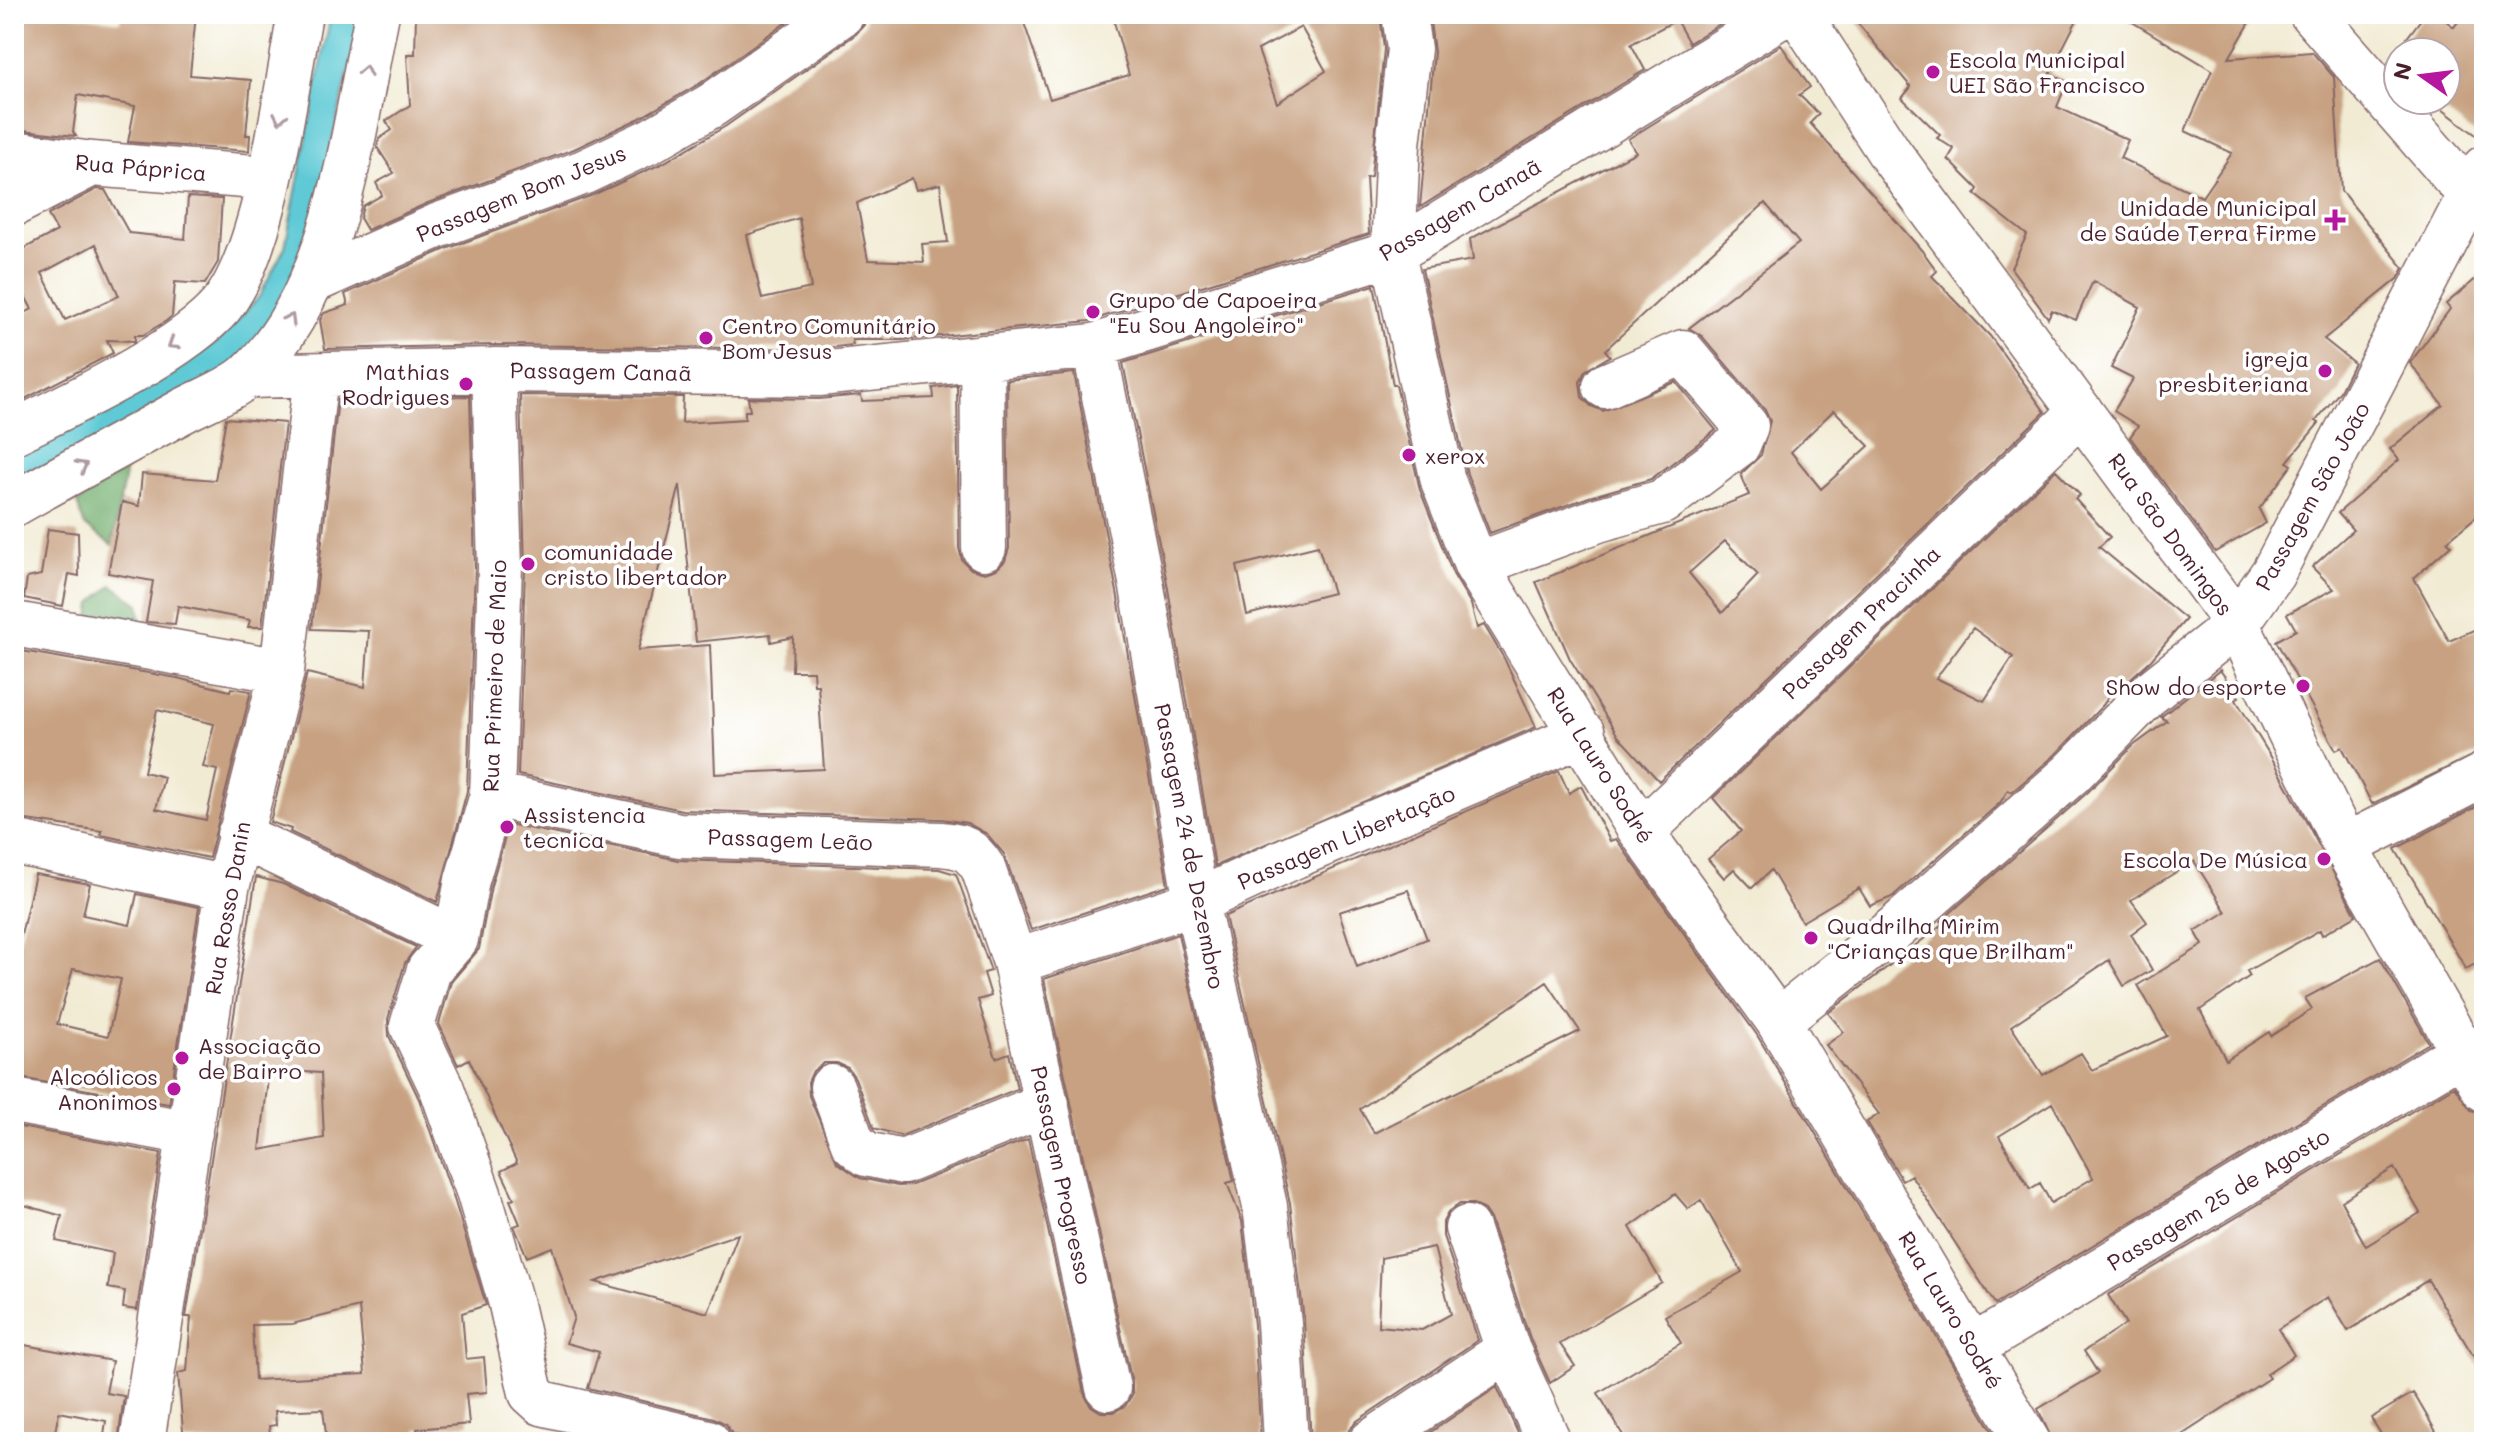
<svg xmlns="http://www.w3.org/2000/svg" width="2498" height="1456" viewBox="0 0 2498 1456" font-family="Mali,sans-serif">
	<style>
		.forest { fill: #73af6f; stroke: #5e674d; stroke-width: 2 }
		.water { fill: #5ecad5; stroke: #547480; stroke-width: 2 }
		.building { fill: #c7a181; fill-rule: evenodd }
		.lines { fill: none; stroke-linecap: round; stroke-linejoin: round }
		.minor-casing { stroke: #856666; stroke-width: 47 }
		.minor { stroke: #fff; stroke-width: 44 }
		.oneway { stroke: #ae9aa0 }
		.poi-dot { fill: #b5179e; stroke: #fff; stroke-width: 3 }
		.labels { text-anchor: middle; dominant-baseline: central; stroke-width: 7; stroke-linejoin: round; paint-order: stroke }
		.poi-label { font-size: 22px; fill: #4a1f2b; stroke: #fff; text-anchor: start }
		.street-label { font-size: 22px; fill: #4a1f2b; stroke: #fff }
	</style>
	<rect width="100%" height="100%" fill="#fff"/>
	<filter id="ink" filterUnits="userSpaceOnUse"><feTurbulence type="fractalNoise" baseFrequency=".0125" numOctaves="2"/><feDisplacementMap in="SourceGraphic" scale="16" xChannelSelector="R" yChannelSelector="G"/><feConvolveMatrix kernelMatrix="1 2 1 2 8 2 1 2 1" color-interpolation-filters="sRGB"/></filter>
	<filter id="wash" filterUnits="userSpaceOnUse"><feTurbulence type="fractalNoise" baseFrequency=".006" numOctaves="4" result="noise"/><feDisplacementMap in="SourceGraphic" scale="32" xChannelSelector="R" yChannelSelector="G"/><feGaussianBlur stdDeviation="1.8" result="paint"/><feColorMatrix in="noise" values="0 0 0 0 0 0 0 0 0 0 0 0 0 0 0 0 0 1.4 0 .05"/><feComposite in="paint" operator="in"/></filter>
	<g filter="url(#wash)">
		<rect width="100%" height="100%" fill="#f2ebd4"/>
		<path class="forest" d="M126,468L112,545L85,526L77,503Z
			M112,585L139,604L141,620L130,633L89,628L92,603Z"/>
		<path class="water" d="M331,14H363L292,302L227,371L14,492V456L144,388L219,341L259,297L285,247Z"/>
		<g id="blocks">
			<path class="building" d="M14,14H66L120,22L121,14H196L190,75L251,80L246,135H250L249,151L128,142L135,106L78,95L73,132L76,136L14,129Z
				M416,14H798L699,84L638,119L574,149L428,203L367,230L360,218L363,206L382,195L376,183L394,173L377,147L379,139L392,130L386,121L410,105L407,54H415Z
				M867,14H1021L1050,99L1129,75L1113,18L1127,14H1380L1384,49L1371,177L1366,178L1369,234L1089,321L902,340H852L853,345L818,349L493,345L325,349L320,320L324,313L348,305L345,294L446,249L593,195L663,163L726,126L856,34L864,25ZM1301,27L1326,71L1277,103L1258,50ZM912,178L916,190L940,184L948,242L922,244L924,262L868,260L857,203ZM799,218L811,288L762,299L747,235Z
				M1429,14H1736L1689,43L1676,20L1631,44L1645,70L1420,207L1434,52Z
				M1850,14H2080L2050,73L2067,82L2057,107L2128,140L2120,158L2202,197L2232,153L2185,131L2212,70L2119,14H2255L2229,58L2312,52L2334,77L2341,191L2404,268L2398,279L2324,339L2354,363L2340,391L2316,421L2319,423L2287,462L2292,465L2259,509L2266,523L2215,552L2130,437L2138,426L2114,411L2133,379L2111,368L2140,307L2093,281L2076,320L2052,310L2048,318L2011,268L2027,235L1975,194L1978,189L1948,159L1954,149L1937,138L1940,135L1902,98L1911,87Z
				M2425,14H2437L2454,27L2464,14H2484V141L2430,100H2446V52H2398V74L2388,63Z
				M1781,45L1810,87L1799,95L1819,114L1810,123L1923,252L1937,271L1932,276L1990,336L2045,412L1659,781L1618,736L1570,659L1536,582L1749,495L1741,474L1761,455L1770,421L1765,410L1702,336L1689,328L1799,243L1765,203L1605,350L1610,356L1585,371L1580,382L1582,397L1591,406L1603,411L1676,382L1716,430L1651,479L1589,497L1490,533L1467,474L1422,269L1473,260L1470,239L1636,152L1628,139ZM1834,410L1869,446L1821,489L1791,452ZM1725,541L1758,575L1722,613L1689,573Z
				M97,189L105,190L129,233L185,239L188,197L222,199L218,262L205,284L175,282L172,316L166,321L143,335H135V341L107,340L113,353L19,402L14,394V319L32,309L14,276V254L57,231L48,215ZM96,244L119,296L65,320L42,273Z
				M2484,272V510L2447,541L2451,545L2414,578L2449,641L2476,629L2484,641V750L2372,804L2342,747L2336,750L2276,641L2296,630L2287,614L2334,589L2312,567L2353,530L2338,513L2399,460L2390,449L2443,405L2410,363L2450,309L2446,304Z
				M1374,285L1393,385H1396L1420,490L1453,574L1471,604L1477,628L1484,625L1505,660L1536,727L1215,866L1167,583L1123,363ZM1318,546L1333,593L1247,615L1237,566Z
				M1074,373L1117,592L1168,885L1031,930L1004,854L987,834L967,823L942,819L682,810L518,775L525,569L520,395L683,397L682,423L745,419V411H750L748,398L819,399L861,395L862,401L934,398L933,388L957,385L959,548L962,560L971,569L985,573L997,569L1005,561L1009,548L1007,380ZM680,485L696,642L770,634L771,642L793,637L792,671H813L814,685H818L824,769L715,774L710,645L638,650Z
				M470,396L475,568L467,791L437,902L290,832L291,829L270,822L307,673L365,687L369,631L312,629L338,399Z
				M226,418L285,423L262,627H248L250,620L178,606L175,624L146,622L153,581L108,573L122,502L139,506L142,474L215,480Z
				M2056,470L2080,495L2075,499L2110,537L2099,547L2186,619L2151,660L2120,688L2116,686L2103,705L2055,755L2012,792L2008,790L2000,803L1892,897L1870,906L1859,888L1802,922L1771,870L1752,888L1734,869L1724,878L1708,859L1741,831L1713,798ZM1973,628L2013,657L1984,701L1936,678Z
				M48,529L78,533L79,576L69,574L63,606L24,598L27,578L41,575Z
				M16,650L177,678L230,691L231,688L251,691L209,858L101,835L102,831L14,818ZM157,710L214,724L203,767L217,770L206,820L156,809L164,777L144,772Z
				M2220,670L2239,697L2236,700L2276,765L2356,915L2322,935L2320,930L2247,971L2250,976L2200,1010L2226,1060L2269,1032L2271,1036L2312,1009L2305,998L2380,958L2429,1043L1995,1304L1911,1175L1902,1180L1867,1122L1879,1114L1826,1045L1844,1032L1828,1013L1943,924L1941,921L2088,792L2133,746L2167,721L2161,717L2167,712ZM2194,861L2226,912L2195,931L2203,945L2138,985L2167,1036L2092,1070L2081,1053L2043,1075L2011,1026L2109,960L2124,986L2152,970L2131,934L2147,922L2131,900ZM2052,1103L2093,1178L2051,1203L2040,1183L2030,1189L1999,1136Z
				M1559,771L1569,793L1581,786L1610,841L1616,839L1757,1035L1999,1442H1627L1598,1393L1681,1343L1665,1316L1742,1272L1701,1200L1688,1209L1675,1194L1630,1227L1662,1283L1560,1344L1575,1366L1550,1383L1531,1341L1490,1219L1484,1210L1473,1204H1460L1449,1211L1443,1222V1236L1478,1340L1357,1421L1349,1430L1346,1442H1311L1304,1321L1290,1203L1225,916ZM1408,890L1427,939L1357,967L1339,912ZM1547,982L1580,1031L1374,1133L1360,1109ZM1434,1247L1451,1314L1422,1330L1378,1326L1381,1258Z
				M2484,803V959L2466,969L2395,849Z
				M509,824L678,860L939,869L956,874L991,971L984,973L991,996L978,1000L996,1058L1009,1053L1017,1089L901,1136L874,1128L855,1078L848,1068L837,1063H824L813,1071L808,1082L809,1096L837,1162L860,1178L898,1186L912,1185L1028,1139L1084,1393L1090,1405L1101,1412H1114L1125,1406L1132,1395V1383L1044,979L1178,934L1234,1181L1227,1183L1242,1221L1254,1325L1261,1442H744L745,1438L732,1434L726,1424L714,1418L588,1388L599,1352L566,1343L574,1317L552,1247L527,1257L514,1226L520,1224L510,1200L514,1198L501,1171L517,1163L469,1059L458,1065L439,1024L451,982L479,949L491,886ZM738,1234L708,1313L595,1282Z
				M35,874L90,884L83,915L130,925L137,894L199,907L169,1104L14,1077V943L19,944ZM73,969L121,979L108,1036L57,1024Z
				M256,877L283,884L416,947L405,963L388,1019L389,1036L419,1099L455,1202L486,1305L462,1313L466,1359L484,1357L487,1392L466,1394L469,1424L417,1429L418,1434L363,1442H327L323,1409L275,1411L276,1425L269,1426L271,1442H184L178,1373L187,1371L191,1317H186ZM269,1070L321,1073L324,1138L260,1150ZM359,1307L365,1374L255,1380L252,1325L292,1324Z
				M2454,1086L2471,1110L2484,1114V1374L2428,1280L2348,1331L2328,1297L2278,1329L2294,1355L2266,1374L2269,1378L2171,1442H2053L2038,1409L2098,1373L2084,1351L2126,1324L2108,1295ZM2394,1168L2420,1213L2366,1246L2341,1201Z
				M14,1126L161,1153L137,1310L123,1308L125,1291L108,1288L113,1253L56,1241L62,1216L14,1202Z
				M19,1344L112,1361L106,1393L124,1396L118,1442H103L106,1421L59,1412L53,1442H14V1366Z
				M1497,1387L1522,1442H1416Z
				M2413,1393L2417,1399L2442,1442H2386L2371,1418Z"/>
		</g>
	</g>
	<g filter="url(#ink)">
		<use href="#blocks" fill-opacity="0" stroke="#856666" stroke-width="2"/>
		<g class="lines">
			<g class="minor-casing">
				<path id="minor" d="M1404,14L1409,49L1398,144L1393,253L1443,481L1476,565L1638,827L1778,1021L2028,1442
					M1799,14L1891,155L2237,624L2345,846L2484,1089
					M2312,14L2484,211
					M14,153L92,164L268,178
					M14,204L92,164
					M313,281L437,226L584,172L650,141L712,105L842,14
					M1094,346L1142,587L1196,902L1265,1206L1279,1323L1286,1442
					M982,357L984,548
					M494,370L500,568L492,795L467,880L456,939L429,970L412,1026L442,1089L479,1194L510,1300L531,1393L542,1403L708,1442
					M247,376L494,370L819,374L1094,346L1393,253L1784,14
					M14,432C70,404 182,352 221,306C267,251 286,87 300,14
					M14,504C69,473 124,443 179,413C200,401 230,391 248,375C338,291 353,129 377,14
					M1476,565L1598,520L1662,502L1738,445L1746,426L1683,352L1605,386
					M20,625L282,671
					M492,795L679,835L941,844C963,846 971,849 983,868L1015,962L1108,1388
					M1642,832L2081,412
					M239,835L456,939
					M14,842L227,888
					M2345,846L2484,775
					M1015,962L1196,902L1295,856L1583,734
					M1778,1021L1895,928L2072,773L2150,693L2237,624L2273,573L2484,168
					M832,1087L853,1143L866,1154L903,1162L1047,1104
					M14,1101L190,1133
					M1467,1228L1508,1350L1549,1442
					M1973,1347L2462,1052
					M142,1442L227,888L282,671L316,375
					M1371,1442L1508,1350"/>
			</g>
			<use href="#minor" class="minor"/>
		</g>
		<defs><path id="oneway-chevron" d="M-2-3.5L2.5 0L-2 3.5" fill="none" stroke-width="1.6" stroke-linecap="round" stroke-linejoin="round" transform="scale(2)"/></defs>
		<g class="oneway">
			<use href="#oneway-chevron" transform="translate(365 71) rotate(-78)"/>
			<use href="#oneway-chevron" transform="translate(280 118) rotate(101)"/>
			<use href="#oneway-chevron" transform="translate(290 319) rotate(-59)"/>
			<use href="#oneway-chevron" transform="translate(173 344) rotate(147)"/>
			<use href="#oneway-chevron" transform="translate(82 466) rotate(-29)"/>
		</g>
	</g>
	<g class="poi-dot">
		<circle cx="1933" cy="72" r="8"/>
		<path d="M2331 208h8v8h8v8h-8v8h-8v-8h-8v-8h8z"/>
		<circle cx="1093" cy="312" r="8"/>
		<circle cx="706" cy="338" r="8"/>
		<circle cx="2325" cy="371" r="8"/>
		<circle cx="466" cy="384" r="8"/>
		<circle cx="1409" cy="455" r="8"/>
		<circle cx="528" cy="564" r="8"/>
		<circle cx="2303" cy="686" r="8"/>
		<circle cx="507" cy="827" r="8"/>
		<circle cx="2324" cy="859" r="8"/>
		<circle cx="1811" cy="938" r="8"/>
		<circle cx="182" cy="1058" r="8"/>
		<circle cx="174" cy="1089" r="8"/>
	</g>
	<g class="labels">
		<g class="poi-label">
			<text x="1949" y="59">Escola Municipal<tspan x="1949" dy="25">UEI São Francisco</tspan></text>
			<text x="2317" y="207" text-anchor="end">Unidade Municipal<tspan x="2317" dy="25">de Saúde Terra Firme</tspan></text>
			<text x="1109" y="299">Grupo de Capoeira<tspan x="1109" dy="25">"Eu Sou Angoleiro"</tspan></text>
			<text x="722" y="325">Centro Comunitário<tspan x="722" dy="25">Bom Jesus</tspan></text>
			<text x="2309" y="358" text-anchor="end">igreja<tspan x="2309" dy="25">presbiteriana</tspan></text>
			<text x="450" y="371" text-anchor="end">Mathias<tspan x="450" dy="25">Rodrigues</tspan></text>
			<text x="1425" y="455">xerox</text>
			<text x="544" y="551">comunidade<tspan x="544" dy="25">cristo libertador</tspan></text>
			<text x="2287" y="686" text-anchor="end">Show do esporte</text>
			<text x="523" y="814">Assistencia<tspan x="523" dy="25">tecnica</tspan></text>
			<text x="2308" y="859" text-anchor="end">Escola De Música</text>
			<text x="1827" y="925">Quadrilha Mirim<tspan x="1827" dy="25">"Crianças que Brilham"</tspan></text>
			<text x="198" y="1045">Associação<tspan x="198" dy="25">de Bairro</tspan></text>
			<text x="158" y="1076" text-anchor="end">Alcoólicos<tspan x="158" dy="25">Anonimos</tspan></text>
		</g>
		<g class="street-label">
			<text transform="translate(141 167) rotate(5)">Rua Páprica</text>
			<text transform="translate(521 193) rotate(-22)">Passagem Bom Jesus</text>
			<text transform="translate(1460 209) rotate(-30)">Passagem Canaã</text>
			<text transform="translate(601 371) rotate(1)">Passagem Canaã</text>
			<text transform="translate(2312 496) rotate(-61)">Passagem São João</text>
			<text transform="translate(2171 534) rotate(54)">Rua São Domingos</text>
			<text transform="translate(1861 622) rotate(-44)">Passagem Pracinha</text>
			<text transform="translate(494 676) rotate(-88)">Rua Primeiro de Maio</text>
			<text transform="translate(1601 765) rotate(58)">Rua Lauro Sodré</text>
			<text transform="translate(1346 837) rotate(-23)">Passagem Libertação</text>
			<text transform="translate(790 839) rotate(2)">Passagem Leão</text>
			<text transform="translate(1190 846) rotate(79)">Passagem 24 de Dezembro</text>
			<text transform="translate(227 908) rotate(-80)">Rua Rosso Danin</text>
			<text transform="translate(1062 1175) rotate(78)">Passagem Progresso</text>
			<text transform="translate(2218 1199) rotate(-31)">Passagem 25 de Agosto</text>
			<text transform="translate(1951 1310) rotate(59)">Rua Lauro Sodré</text>
		</g>
	</g>
	<rect width="2498" height="1456" fill="none" stroke="#fff" stroke-width="48"/>
	<g transform="translate(2422 76) rotate(284)"><circle r="38" fill="#ffffff" stroke="#b7a5aa" stroke-width="2"/>
	<path d="M0-6L14 30L0 20L-14 30Z" fill="#b5179e"/>
	<text y="-12" font-size="22" font-weight="bold" text-anchor="middle" fill="#4a1f2b">N</text>
	</g>
</svg>
